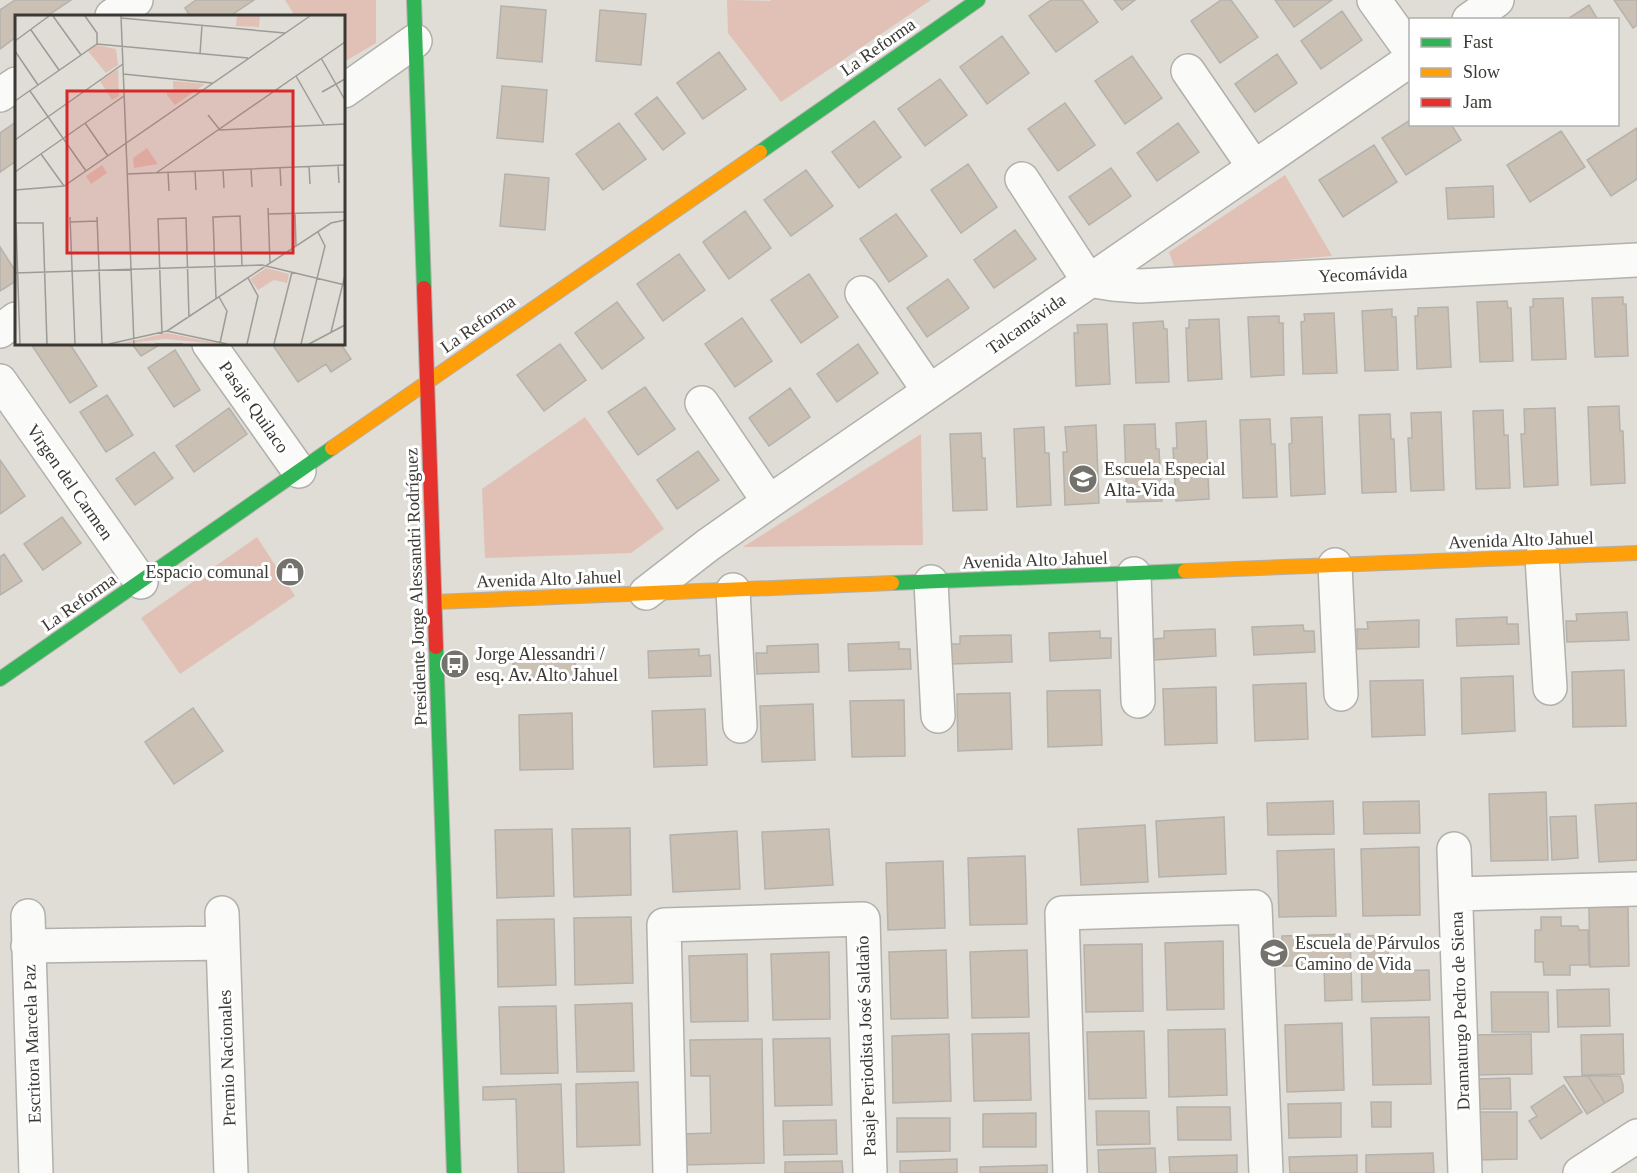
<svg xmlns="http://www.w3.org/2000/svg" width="1637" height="1173" viewBox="0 0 1637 1173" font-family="'Times New Roman',serif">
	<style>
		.green { fill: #e1c0b6 }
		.building { fill: #cac0b4; stroke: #b5b2ad; stroke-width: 1.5 }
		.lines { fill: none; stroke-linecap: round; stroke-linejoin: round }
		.street-casing { stroke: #b2b0ab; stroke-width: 36 }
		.fast-casing { stroke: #b2b0ab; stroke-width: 16 }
		.slow-casing { stroke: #b2b0ab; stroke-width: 16 }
		.jam-casing { stroke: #b2b0ab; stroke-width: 16 }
		.street { stroke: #fafaf9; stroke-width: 33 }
		.fast { stroke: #30b455; stroke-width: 14 }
		.slow { stroke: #ff9f0a; stroke-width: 14 }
		.jam { stroke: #e5322d; stroke-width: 14 }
		.labels { text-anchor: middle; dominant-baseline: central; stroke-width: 6; stroke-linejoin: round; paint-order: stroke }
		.street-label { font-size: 18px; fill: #3b3934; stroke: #fff }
		.poi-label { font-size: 18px; fill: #3b3934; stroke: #fff; text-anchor: start }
		.inset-road { fill: none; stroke: #9d9b95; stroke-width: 1.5 }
		.view { fill: #d62828; fill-opacity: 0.15; stroke: #d62828; stroke-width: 3 }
		.inset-edge { fill: none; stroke: #3b3934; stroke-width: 3 }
	</style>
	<rect width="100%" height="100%" fill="#dfddd6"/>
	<path class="green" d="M285,0H376V43L344,62V16H295Z
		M727,0L770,1L771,0H931L781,102L728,33Z
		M1285,175L1332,256L1175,269L1169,252Z
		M585,417L664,529L631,553L485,558L482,489Z
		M921,434L923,545L743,547Z
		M257,537L295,596L180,674L141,618Z"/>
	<path class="building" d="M15,0H71L47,16H16V37L0,49V10Z
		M196,0H254L230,16H190L185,8Z
		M1051,0H1082L1098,22L1056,52L1029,16Z
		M1114,0H1135L1122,10Z
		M1221,0H1231L1258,37L1220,63L1191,21Z
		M1275,0H1332L1294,27Z
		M1614,0H1637V25L1633,28Z
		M1589,5L1598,20H1566Z
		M501,6L546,10L542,62L497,58Z
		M600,10L646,14L641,65L596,61Z
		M1342,11L1362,40L1321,69L1301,41Z
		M1002,36L1029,73L987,104L960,67Z
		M719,52L746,89L703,119L677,83Z
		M1277,54L1297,83L1255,112L1235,84Z
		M1132,56L1162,98L1125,124L1095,81Z
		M940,79L967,115L925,146L898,109Z
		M502,86L547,90L543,142L497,138Z
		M657,97L685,133L663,150L635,114Z
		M1065,103L1095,145L1058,171L1028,129Z
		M1410,120V124H1451L1461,140L1406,175L1382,138Z
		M874,121L901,157L859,188L832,152Z
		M16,122V161L0,172V133Z
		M619,123L646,159L603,190L576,154Z
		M1178,123L1199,152L1157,181L1137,153Z
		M1637,128V179L1611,196L1587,160Z
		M1561,131L1585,167L1530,202L1507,165Z
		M1374,145L1397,182L1343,217L1319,180Z
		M968,164L997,207L961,233L931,190Z
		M1111,168L1131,196L1089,225L1069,197Z
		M806,170L833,206L791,236L764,200Z
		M505,174L549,178L545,230L500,226Z
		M1493,186L1494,217L1448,219L1446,188Z
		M745,211L771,248L729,279L703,242Z
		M896,214L927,256L889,282L860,239Z
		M1015,230L1036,259L994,288L974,260Z
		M0,247L16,272V281L0,291Z
		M679,254L705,290L663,321L637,284Z
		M809,274L838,317L801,343L771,300Z
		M948,279L969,308L927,337L907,308Z
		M1623,297V304H1626L1628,356L1595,357L1592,298Z
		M1563,298L1566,359L1532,360L1530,307H1533V299Z
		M1507,301L1508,308H1511L1513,361L1480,362L1477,302Z
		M617,302L644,338L602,369L575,333Z
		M1448,307L1451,367L1417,369L1415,316H1418V308Z
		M1392,309V317H1396L1398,370L1365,371L1362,311Z
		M1334,313L1337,373L1303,374L1301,322L1305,321L1304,314Z
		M1279,316V323H1283L1284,375L1251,377L1248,317Z
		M742,318L772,361L735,387L705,344Z
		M1219,319L1222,379L1188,381L1186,328H1189V320Z
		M1163,321L1164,329H1167L1169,382L1136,383L1133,323Z
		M1107,324L1110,384L1076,386L1074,333H1078L1077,325Z
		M31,344H70L97,386L70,403Z
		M132,344H161L141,356Z
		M279,344H341L351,359L331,372L326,364L298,382L274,347Z
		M560,344L586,380L544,411L517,375Z
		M858,344L878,373L837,402L817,374Z
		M175,350L200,390L174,407L148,368Z
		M645,387L675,429L638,455L608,412Z
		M790,388L810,417L769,446L749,418Z
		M107,395L133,435L106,452L80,412Z
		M1619,406L1620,431H1623L1625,483L1591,485L1588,407Z
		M229,408L247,434L194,472L176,446Z
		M1555,408L1558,485L1524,487L1521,434H1525L1524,409Z
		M1503,410L1504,435H1508L1510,488L1476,489L1473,411Z
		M1441,412L1444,490L1411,491L1408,438H1412L1411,413Z
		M1390,414L1391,439H1394L1396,492L1362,493L1359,415Z
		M1322,417L1325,494L1291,496L1289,444L1292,443L1291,418Z
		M1270,419L1271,444H1275L1277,497L1243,498L1240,420Z
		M1206,421L1209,499L1176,501L1173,448H1177L1176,423Z
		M1155,424L1156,449H1159L1162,501L1127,502L1124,425Z
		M1096,425L1099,503L1065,505L1063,452H1067L1065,427Z
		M1044,427L1045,453H1049L1051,505L1017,507L1014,429Z
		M981,433L982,458H985L987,510L953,511L950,434Z
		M698,451L719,480L677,509L657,480Z
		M154,452L173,478L135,505L116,479Z
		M0,460L25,496L0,514Z
		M62,517L81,543L43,570L24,544Z
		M4,554L22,581L0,595V557Z
		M1627,612L1629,640L1567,642L1566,621H1577L1576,614Z
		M1507,617V624H1518L1519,644L1457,646L1456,619Z
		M1419,620V647L1357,649V629H1368L1367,622Z
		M1303,625L1304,631H1314L1315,652L1254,655L1252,627Z
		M1215,629L1216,656L1154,660V639L1164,638V631Z
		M1100,631V638H1111V658L1050,661L1049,633Z
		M1011,635L1012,662L951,664L950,644H960V636Z
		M899,642V649H910L911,669L849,671L848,644Z
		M818,644L819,672L757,674L756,653H767V646Z
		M699,649V656L710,655L711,676L649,678L648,651Z
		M575,653L576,681L514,683L513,663L524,662V655Z
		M1624,670L1626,726L1573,727L1572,672Z
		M1513,676L1515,731L1462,734L1461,678Z
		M1423,680L1425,735L1372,737L1370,681Z
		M1306,683L1308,739L1255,741L1253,685Z
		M1216,687L1217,743L1165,745L1163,689Z
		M1100,690L1102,745L1048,747L1047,691Z
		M1010,693L1012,749L958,751L957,694Z
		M904,700L905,756L852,757L850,701Z
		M813,704L815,760L762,762L760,706Z
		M193,708L223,751L174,784L145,742Z
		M705,709L707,765L654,767L652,711Z
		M572,713L573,769L520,770L519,715Z
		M1546,792L1548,860L1491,861L1489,794Z
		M1333,801L1334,834L1268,835L1267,803Z
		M1419,801L1420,833L1364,834L1363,802Z
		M1637,803V860L1599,862L1595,805Z
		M1576,816L1578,858L1552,860L1550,817Z
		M1224,817L1226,874L1159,877L1156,821Z
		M1145,825L1148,882L1081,885L1078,829Z
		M630,828L631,895L574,897L572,829Z
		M552,829L554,896L497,898L495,830Z
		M829,829L833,885L765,889L762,832Z
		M737,831L740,889L673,892L670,835Z
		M1419,847L1420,915L1363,916L1361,849Z
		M1334,849L1336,916L1279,917L1277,851Z
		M1025,856L1027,924L970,925L968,858Z
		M943,861L945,928L888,930L886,863Z
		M1589,907H1628L1629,966L1590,967Z
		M631,917L633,983L575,985L574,918Z
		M1541,917H1561V926H1578L1579,930H1588L1589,965H1570V975H1544L1543,962H1535V930H1541Z
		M554,919L556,985L498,987L497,920Z
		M1350,934L1352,1000L1325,1001L1324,965L1283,966L1282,936Z
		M1388,935V971L1429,970L1430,1000L1362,1002L1361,936Z
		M1223,941L1224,1009L1167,1010L1165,943Z
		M1142,944L1143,1011L1086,1012L1084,945Z
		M946,950L948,1018L891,1019L889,952Z
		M1027,950L1029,1017L972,1018L970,952Z
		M829,952L830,1019L773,1020L771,954Z
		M747,954L748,1021L691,1022L689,956Z
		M1609,989L1610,1026L1558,1027L1557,990Z
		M1491,992H1548L1549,1032H1492Z
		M632,1003L634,1071L577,1072L575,1005Z
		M556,1006L558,1073L501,1074L499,1007Z
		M1429,1017L1431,1084L1373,1085L1371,1018Z
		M1342,1023L1344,1090L1287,1092L1285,1025Z
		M1225,1029L1227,1095L1169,1097L1168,1030Z
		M1144,1031L1146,1098L1089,1099L1087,1032Z
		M1029,1033L1031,1100L974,1101L972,1034Z
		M949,1034L951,1101L893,1103L892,1036Z
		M1531,1034L1532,1074L1474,1075V1035Z
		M1623,1034L1624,1074L1582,1075L1581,1035Z
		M830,1038L832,1105L775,1106L773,1039Z
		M762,1039L764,1163L683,1165L682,1134L711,1133L710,1076H691L690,1040Z
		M1588,1076H1620L1623,1085V1092L1605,1103Z
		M1588,1076L1605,1103L1587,1114L1564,1077Z
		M1510,1078L1511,1109H1480L1479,1079Z
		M638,1082L640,1145L577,1147L576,1084Z
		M561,1084L564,1173H518L516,1099L483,1100V1087Z
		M1564,1085L1582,1112L1541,1139L1529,1121L1537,1116L1531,1107Z
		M1371,1102H1391V1127H1372Z
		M1341,1103V1137L1289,1138L1288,1104Z
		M1177,1107H1230L1231,1140H1178Z
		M1096,1111H1149L1150,1144L1097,1145Z
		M1478,1112H1517V1159L1478,1160Z
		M1036,1113V1147H983V1114Z
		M897,1118H950V1151L897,1152Z
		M836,1120L837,1154L784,1155L783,1121Z
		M1155,1148L1156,1173H1099L1098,1150Z
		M1433,1153L1434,1173H1366V1155Z
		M1237,1155V1173H1170L1169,1157Z
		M1357,1155V1173H1290L1289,1157Z
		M957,1159V1173H900V1161Z
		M842,1161L843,1173H785V1162Z
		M1047,1165V1173H980V1167Z"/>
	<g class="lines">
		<g class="street-casing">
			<path id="street" d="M1374,0L1410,50
				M112,16L136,0
				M1469,20L1497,0
				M1188,71L1254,167
				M344,91L415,41
				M0,95L16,84
				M1022,179L1088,280L1113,284L1140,286L1637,260
				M862,293L929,391
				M0,331L16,319
				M209,344L299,471
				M0,381L141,582
				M702,403L769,502
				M1542,557L1550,688
				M1335,565L1341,694
				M1134,574L1138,701
				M931,582L938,716
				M733,590L740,726
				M646,593L708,545L769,502L1410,60
				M1454,849L1465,1173
				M1456,894L1637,889
				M222,913L231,1173
				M28,916L36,1173
				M28,946L223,943
				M670,1173L664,925L863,919L870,1173
				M1070,1173L1062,913L1255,907L1266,1173
				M1580,1173L1637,1136"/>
		</g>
		<g class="fast-casing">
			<path id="fast" d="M414,0L424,288
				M760,152L978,0
				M892,583L1185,571
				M436,647L454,1173
				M0,679L332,448"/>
		</g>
		<g class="slow-casing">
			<path id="slow" d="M332,448L760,152
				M1185,571L1637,553
				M435,602L892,583"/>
		</g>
		<g class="jam-casing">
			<path id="jam" d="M424,288L436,647"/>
		</g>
		<use href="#street" class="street"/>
		<use href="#fast" class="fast"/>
		<use href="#slow" class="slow"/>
		<use href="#jam" class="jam"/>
	</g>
	<defs>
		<g id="school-disc" transform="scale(1.5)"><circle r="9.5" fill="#74726d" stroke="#fff"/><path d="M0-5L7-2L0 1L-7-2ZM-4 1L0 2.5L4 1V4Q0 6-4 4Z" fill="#fff"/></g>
		<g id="shop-disc" transform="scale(1.5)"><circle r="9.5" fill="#74726d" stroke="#fff"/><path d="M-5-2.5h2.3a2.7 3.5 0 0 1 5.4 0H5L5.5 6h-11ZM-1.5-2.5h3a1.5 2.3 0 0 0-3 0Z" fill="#fff"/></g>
		<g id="bus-disc" transform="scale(1.5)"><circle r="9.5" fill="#74726d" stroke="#fff"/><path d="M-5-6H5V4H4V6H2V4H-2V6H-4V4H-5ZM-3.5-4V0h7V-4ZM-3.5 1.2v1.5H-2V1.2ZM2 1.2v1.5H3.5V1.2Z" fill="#fff"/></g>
	</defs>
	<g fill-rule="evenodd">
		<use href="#school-disc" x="1083" y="479"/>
		<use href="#shop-disc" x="290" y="572"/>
		<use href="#bus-disc" x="455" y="664"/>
		<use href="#school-disc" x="1274" y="953"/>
	</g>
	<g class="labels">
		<g class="street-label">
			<text transform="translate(878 47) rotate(-35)">La Reforma</text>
			<text transform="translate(1363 274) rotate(-3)">Yecomávida</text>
			<text transform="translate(478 324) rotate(-35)">La Reforma</text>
			<text transform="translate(1026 324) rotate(-35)">Talcamávida</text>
			<text transform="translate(254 407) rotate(55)">Pasaje Quilaco</text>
			<text transform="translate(70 482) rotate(55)">Virgen del Carmen</text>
			<text transform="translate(1521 540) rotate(-2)">Avenida Alto Jahuel</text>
			<text transform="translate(1035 560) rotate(-2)">Avenida Alto Jahuel</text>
			<text transform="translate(549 579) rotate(-2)">Avenida Alto Jahuel</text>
			<text transform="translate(416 587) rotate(-92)">Presidente Jorge Alessandri Rodríguez</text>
			<text transform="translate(79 602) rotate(-35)">La Reforma</text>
			<text transform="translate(1460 1011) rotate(-92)">Dramaturgo Pedro de Siena</text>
			<text transform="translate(32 1044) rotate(-92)">Escritora Marcela Paz</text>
			<text transform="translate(866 1046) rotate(-92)">Pasaje Periodista José Saldaño</text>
			<text transform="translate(227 1058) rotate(-92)">Premio Nacionales</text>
		</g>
		<g class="poi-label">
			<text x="1104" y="469">Escuela Especial<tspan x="1104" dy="21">Alta-Vida</tspan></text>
			<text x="269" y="572" text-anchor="end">Espacio comunal</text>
			<text x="476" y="654">Jorge Alessandri /<tspan x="476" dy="21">esq. Av. Alto Jahuel</tspan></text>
			<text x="1295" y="943">Escuela de Párvulos<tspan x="1295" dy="21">Camino de Vida</tspan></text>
		</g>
	</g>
	<g transform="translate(15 15)">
		<rect width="330" height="330" fill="#dfddd6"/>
		<path d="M222,1H245L244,12L221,11ZM81,30L101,34L103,50L91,58L73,36ZM103,54L104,81L97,85L85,66ZM158,66L190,69L160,90L152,80V75L158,76ZM132,133L143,149L119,153L118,143ZM87,150L92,158L76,169L71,161ZM251,253L274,259L272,268L259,265L243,275L235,264ZM152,318L206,329L150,324L105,329Z" fill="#e1c0b6"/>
		<path class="inset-road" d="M38,1L66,40M70,1L82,18V29M106,1L119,329M106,3L270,18M16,15L44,55M0,26L34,1M0,36L23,70M185,39L187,10M306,43L330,85M108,59L197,68M281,61L309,110M15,76L71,156M307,77L330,64M0,86L82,29L233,43M193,100L205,115L330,109M70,108L93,141M0,125L108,49M26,139L49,171M323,150L324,168M294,151L295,169M265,153L266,171M236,154L237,172M208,155L209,173M180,156L181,175M0,157L109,81M153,157L154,176M141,158L330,27M112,159L330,150M0,175L49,171L295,1M253,193L255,248M280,198L281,231M253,199L330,197M55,202L60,329M82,202L87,329M55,207L82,206M0,258L247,250L330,270M204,282L212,296L205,328M201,283L198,202L225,201L227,250M152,316L316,208L330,205M316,317L330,260M147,319L143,204L171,203L174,302M5,329L1,208H28L32,329M94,329L152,316L212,329M140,329H168M232,329L243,281L233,263M259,329L277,257M286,329L310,231L303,217M294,329L330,310"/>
		<path class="view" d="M52,76H278V238H52Z"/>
		<rect width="330" height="330" class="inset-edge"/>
	</g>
	<rect x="1409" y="18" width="210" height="108" fill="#ffffff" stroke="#b1b0ae" stroke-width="1.5"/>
	<rect x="1421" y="38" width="30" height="9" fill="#30b455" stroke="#b1b0ae" stroke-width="1.5"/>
	<text x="1463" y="48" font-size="18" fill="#3b3934">Fast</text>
	<rect x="1421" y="68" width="30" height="9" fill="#ff9f0a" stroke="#b1b0ae" stroke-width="1.5"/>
	<text x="1463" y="78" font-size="18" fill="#3b3934">Slow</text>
	<rect x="1421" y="98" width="30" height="9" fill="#e5322d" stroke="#b1b0ae" stroke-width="1.5"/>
	<text x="1463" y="108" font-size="18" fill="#3b3934">Jam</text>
</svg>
